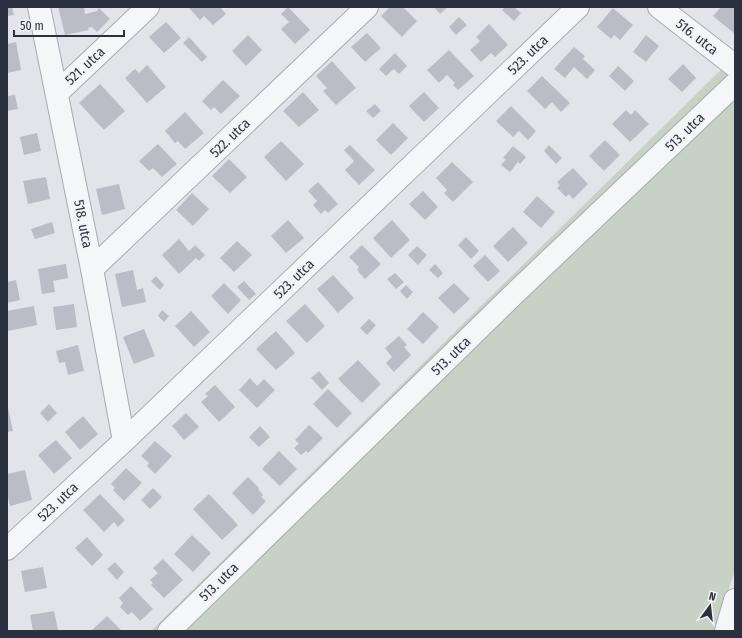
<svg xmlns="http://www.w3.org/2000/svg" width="742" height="638" viewBox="0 0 742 638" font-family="'Fira Sans Condensed',sans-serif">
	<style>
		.green { fill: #c6d3c4 }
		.building { fill: #babdc6 }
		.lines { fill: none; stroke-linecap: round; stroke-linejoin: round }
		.minor-casing { stroke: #a7abb4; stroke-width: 24 }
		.minor { stroke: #f5f6f8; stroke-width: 22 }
		.labels { text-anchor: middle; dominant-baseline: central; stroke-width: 3.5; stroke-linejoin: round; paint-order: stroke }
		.street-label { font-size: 14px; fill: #2b3140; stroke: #f2f3f7 }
	</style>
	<rect width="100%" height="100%" fill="#e2e4ea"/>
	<path class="green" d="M735,56V570L715,631H151Z"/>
	<path class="building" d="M7,7H12L14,15L7,16Z
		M58,7H84L85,14L97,11L99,8L110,19L97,32L92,27L88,28L89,30L65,35Z
		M188,7H220L226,14L213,25L204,16L200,20Z
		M288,7L310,30L295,44L281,29L289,22L281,14Z
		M390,7H403L417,21L402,37L381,16Z
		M434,7H448L440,14Z
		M505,7H514L521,13L514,21L502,10Z
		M721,7H735V34L713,16Z
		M613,8L633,25L620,40L614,35L611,39L597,27Z
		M459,17L467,25L456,35L449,27Z
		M166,22L181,38L164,53L149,37Z
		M489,24L508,45L495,57L491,53L481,62L470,50L480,41L476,37Z
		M367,33L381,48L365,62L351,47Z
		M248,35L262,50L246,66L232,51Z
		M646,35L659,46L646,62L633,52Z
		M189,37L207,57L202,62L183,43Z
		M16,42L21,70L7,73V44Z
		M574,47L585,56L583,59L595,70L587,79L574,67L565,78L554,69Z
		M449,50L474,76L458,90L453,85L455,83L447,75L439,83L427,70Z
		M395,53L407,66L399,74L394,69L386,76L379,69Z
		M332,61L356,88L336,105L323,91L327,88L316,76Z
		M683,64L696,78L682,92L668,79Z
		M147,65L166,87L147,103L125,78L135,69L139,73Z
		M618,66L634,81L625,91L609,76Z
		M542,76L570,103L561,112L552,102L545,109L527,91Z
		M223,80L240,96L221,114L214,107L211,110L202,101Z
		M100,84L125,111L104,130L79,103Z
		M303,92L319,110L299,127L283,111Z
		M424,92L439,108L424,122L409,106Z
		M15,95L18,109L7,111V96Z
		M375,104L381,111L373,118L366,111Z
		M511,106L536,131L528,140L519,131L513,137L496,121Z
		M626,110L631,115L635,110L649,124L630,142L612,124Z
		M185,112L204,133L185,149L178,141L175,143L165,131Z
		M393,123L408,138L391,155L376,140Z
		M37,133L41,151L24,155L20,137Z
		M605,140L620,155L604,171L589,156Z
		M281,141L304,164L286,181L264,157Z
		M158,144L177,164L162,177L153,168L149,171L139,161Z
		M350,145L375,170L359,185L345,170L354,161L344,150Z
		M549,145L562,158L556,164L544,151Z
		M513,146L526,157L520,164L518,162L510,172L501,165L506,159L503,158Z
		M229,159L247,177L230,193L212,176Z
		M452,162L473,182L453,202L444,193L447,190L436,178Z
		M573,168L588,184L573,199L569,194L566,197L557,188L560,185L557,182Z
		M46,177L50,199L28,204L23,181Z
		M318,182L338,204L328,213L325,210L321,214L313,205L317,201L308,191Z
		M119,184L125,209L102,215L96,189Z
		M423,191L438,207L425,220L409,204Z
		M192,193L209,209L193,226L176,210Z
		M537,196L555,212L541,228L523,212Z
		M288,220L304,238L286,253L271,236Z
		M392,220L410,240L391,258L373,238Z
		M52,222L55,233L35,239L31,229Z
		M513,227L528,243L508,262L493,246Z
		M466,237L479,251L471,259L458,245Z
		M179,239L189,251L195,245L205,255L199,261L196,258L179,274L162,255Z
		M237,241L252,255L234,272L220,258Z
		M362,245L381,264L365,279L357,270L359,267L349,257Z
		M417,246L427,255L418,265L408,255Z
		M485,255L500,271L488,282L473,266Z
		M66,264L68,278L53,281L55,292L42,294L38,269Z
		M435,264L443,273L438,278L429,270Z
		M133,270L137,290L143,288L146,302L122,307L115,274Z
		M395,273L404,282L396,289L387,279Z
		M333,275L354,298L338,313L317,289Z
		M156,276L164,285L160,290L151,281Z
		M16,280L20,300L7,303V282Z
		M244,281L256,294L249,300L237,287Z
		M224,283L241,300L228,314L211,296Z
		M454,283L470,299L454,314L438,298Z
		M406,285L413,292L407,299L400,291Z
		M74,304L77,327L56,330L53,307Z
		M305,304L325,326L307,343L286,321Z
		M34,306L37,325L8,331L7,311Z
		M162,310L169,316L164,322L158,316Z
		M191,311L210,332L194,347L175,326Z
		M423,312L439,327L423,344L407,329Z
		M369,319L376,325L367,335L360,328Z
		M144,329L155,356L134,364L123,337Z
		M276,331L295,353L276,370L256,349Z
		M399,336L407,345L404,347L411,355L394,372L386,363L392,357L385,348Z
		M78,345L84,371L68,375L65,362L59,363L56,351Z
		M358,360L381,384L362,403L338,379Z
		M319,371L329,383L322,390L311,378Z
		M250,378L257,386L264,379L275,390L257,408L239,390Z
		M215,385L235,407L219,422L201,402L208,396L205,394Z
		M328,389L352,413L337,428L313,404Z
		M7,403L13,431L7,432Z
		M49,404L57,413L48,422L40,413Z
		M186,413L199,427L184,440L172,426Z
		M83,416L98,434L80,450L65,432Z
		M309,425L323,438L308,453L306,451L301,455L294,448L299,444L295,440Z
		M260,426L270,437L259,447L249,437Z
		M56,440L72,458L54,474L38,455Z
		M155,441L172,456L155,474L147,466L149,463L141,456Z
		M279,451L297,469L280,486L262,469Z
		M126,468L142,483L124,501L113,490L115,488L111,484Z
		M25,470L32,500L10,506L7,493V474Z
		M248,477L259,488L258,489L263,495L261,497L266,501L253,515L232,493Z
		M153,488L162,497L150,509L141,500Z
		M100,494L125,520L118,527L114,522L104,532L83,510Z
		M209,494L238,525L222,540L193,509Z
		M192,535L211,553L193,572L174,554Z
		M87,537L103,555L92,566L75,548Z
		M163,559L183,580L164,598L151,585L153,583L150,580L158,573L153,568Z
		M115,562L124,572L117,580L107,569Z
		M43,567L47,588L25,592L21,571Z
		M131,586L153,609L140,621L132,612L128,615L120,607L123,603L119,598Z
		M54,611L58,630L33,631L30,615Z
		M107,616L122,631H91Z"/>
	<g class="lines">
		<g class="minor-casing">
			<path id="minor" d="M39,7L92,269L124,441
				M659,7L735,66
				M57,93L148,7
				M92,269L367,7
				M7,549L124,441L578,7
				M169,631L514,294L735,84
				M726,631L735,600"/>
		</g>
		<use href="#minor" class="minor"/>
	</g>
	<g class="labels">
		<g class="street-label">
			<text transform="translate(697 37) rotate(38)">516. utca</text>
			<text transform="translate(528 55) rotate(-44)">523. utca</text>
			<text transform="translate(85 66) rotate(-43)">521. utca</text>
			<text transform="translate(685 132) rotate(-44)">513. utca</text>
			<text transform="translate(230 138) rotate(-44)">522. utca</text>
			<text transform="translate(83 224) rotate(79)">518. utca</text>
			<text transform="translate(294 279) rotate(-44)">523. utca</text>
			<text transform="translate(451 356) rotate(-44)">513. utca</text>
			<text transform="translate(58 502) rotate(-43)">523. utca</text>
			<text transform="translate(219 582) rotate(-44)">513. utca</text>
		</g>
	</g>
	<rect width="742" height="638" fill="none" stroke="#2b3140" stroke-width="16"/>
	<g transform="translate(710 606) rotate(15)" stroke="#f2f3f7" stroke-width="3" paint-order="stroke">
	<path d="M0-3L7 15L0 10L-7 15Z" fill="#2b3140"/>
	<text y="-6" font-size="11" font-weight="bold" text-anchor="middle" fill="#2b3140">N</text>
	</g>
	<path d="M14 30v6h110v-6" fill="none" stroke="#2b3140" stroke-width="2"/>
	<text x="20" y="30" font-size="12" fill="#2b3140" stroke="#f2f3f7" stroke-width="3" paint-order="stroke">50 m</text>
</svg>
